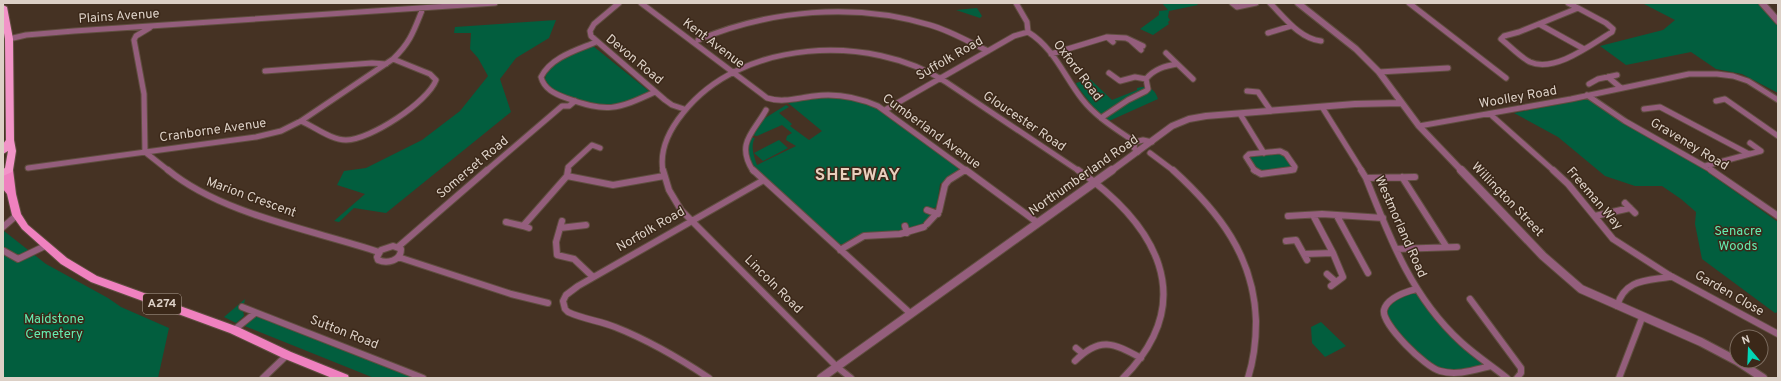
<svg xmlns="http://www.w3.org/2000/svg" width="1781" height="381" viewBox="0 0 1781 381" font-family="Overpass,sans-serif">
	<style>
		.green { fill: #025e3e }
		.lines { fill: none; stroke-linecap: round; stroke-linejoin: round }
		.minor-far1-casing { stroke: #604e40; stroke-width: 7 }
		.minor-casing { stroke: #604e40; stroke-width: 8 }
		.tertiary-far1-casing { stroke: #604e40; stroke-width: 8 }
		.tertiary-casing { stroke: #604e40; stroke-width: 10 }
		.primary-casing { stroke: #604e40; stroke-width: 2 }
		.trunk-casing { stroke: #604e40; stroke-width: 2 }
		.minor-far1 { stroke: #945e7c; stroke-width: 5 }
		.minor { stroke: #945e7c; stroke-width: 6 }
		.tertiary-far1 { stroke: #945e7c; stroke-width: 6 }
		.tertiary { stroke: #945e7c; stroke-width: 8 }
		.primary { fill: #ef81bf; fill-rule: evenodd }
		.trunk { fill: #f294c8; fill-rule: evenodd }
		.labels { text-anchor: middle; dominant-baseline: central; stroke-width: 3; stroke-linejoin: round; paint-order: stroke }
		.shield { fill: #3b2819; stroke: #ac9e92; stroke-width: 1 }
		.shield-label { font-size: 12px; font-weight: bold; fill: #dcd0c6 }
		.street-label { font-size: 13px; fill: #dcd0c6; stroke: #3b2819 }
		.park-label { font-size: 13px; fill: #64edb0; stroke: #3b2819 }
		.district-label { font-size: 17px; font-weight: bold; letter-spacing: 1px; fill: #e8cfbd; stroke: #3b2819 }
	</style>
	<rect width="100%" height="100%" fill="#453223"/>
	<path class="green" d="M1162,3H1196L1198,5L1169,11L1168,17L1170,20L1168,22L1169,24L1153,35L1140,29L1159,15V11L1168,10Z
		M1642,3H1758L1778,25V93L1742,74L1716,69L1691,52L1626,65L1600,46L1663,30L1675,20Z
		M977,8L982,16L980,18L956,10Z
		M556,20L549,38L516,58L500,79L511,112L386,213L354,208L339,222L334,221L365,194L337,185L344,171L366,168L422,140L460,111L488,76L478,58L470,49L471,33H454L455,27Z
		M593,46L650,92L622,104L602,107L572,99L551,89L545,79C548,60 578,53 593,46Z
		M1090,79L1112,100L1137,90V88C1147,85 1155,88 1158,99L1109,121L1095,109L1077,86L1076,83Z
		M835,96L869,104L879,109L959,168L958,171L940,184L937,205L936,207L931,209V216C926,222 918,228 910,228L905,225L901,226L902,229L899,232L864,234L844,244H839L758,173C748,159 747,154 750,137L755,138C750,146 754,157 757,165L796,146L786,140L787,136L792,133L782,125L757,136L752,135L762,120L786,105L789,107L779,113L792,124L790,126L809,140L822,131L788,103L805,99Z
		M1588,99L1611,115L1702,168L1778,222V312L1775,313L1702,259L1695,224L1696,212L1681,199L1662,186H1635L1605,176L1558,137L1514,113Z
		M779,140L788,148L763,161L754,153Z
		M1280,153L1284,155L1292,167L1260,172L1256,170L1249,157Z
		M4,231L46,264L108,298L121,307L169,328L158,378H3Z
		M1416,289L1446,327L1491,366L1444,373L1420,359L1387,319L1386,306L1391,301Z
		M245,299L244,304L239,308L243,310L244,316L236,323L224,317Z
		M257,316L415,378H374L242,325L252,317Z
		M1321,322L1346,346L1325,357L1312,343L1311,327Z"/>
	<g class="lines">
		<g class="minor-far1-casing">
			<path id="minor-far1" d="M619,3L594,24L590,31L591,36L665,100L672,105L684,109
				M641,3L767,98C783,103 797,98 814,96C836,93 857,97 878,106L967,171
				M1016,3L1027,22L1028,32
				M1232,3L1237,7L1256,3
				M1270,3C1284,17 1300,39 1321,41
				M1409,3L1506,78
				M1568,3L1578,8
				M1578,8L1606,23L1613,29L1612,32C1592,44 1555,73 1530,62C1520,57 1510,46 1501,39L1504,36L1519,32Z
				M1539,24L1584,49
				M151,27L136,36L134,40L144,94L145,152L169,171
				M1028,32C1054,48 1064,76 1082,99C1096,117 1116,129 1135,142
				M1268,33L1291,26
				M1107,37L1126,38L1143,46
				M9,39L26,35L74,31L495,3
				M698,40C770,10 854,2 930,25C951,31 969,42 988,51
				M1131,41L1141,50
				M596,42C577,50 551,57 541,77C544,89 555,94 566,98C607,113 616,110 655,92
				M1166,53L1193,79
				M1051,54L1107,37L1113,42
				M265,71L372,63L386,64
				M1379,72L1448,68
				M1109,73L1120,81L1135,77L1146,79
				M1608,77L1621,88
				M1589,84L1598,79L1617,75
				M1247,91L1258,92L1271,111
				M1587,95L1625,121L1713,171
				M1716,101L1725,99L1778,136
				M1322,107L1362,171
				M1644,109L1660,107L1749,154
				M885,110L1014,36L1028,32
				M1240,114L1264,153
				M1490,114L1554,171
				M1101,118L1128,100L1146,91L1148,89L1146,79C1154,69 1165,66 1177,64
				M301,121C315,127 331,140 346,140C370,140 428,102 436,80L430,74L393,59
				M1419,126L1571,99L1689,74H1717L1733,76L1748,81L1778,100
				M1135,142L1143,140L1152,142
				M1135,142L1134,148L1138,152
				M1150,153L1174,171
				M1705,166L1761,151L1750,143
				M28,168L256,137L281,131L301,121L393,59C411,42 414,30 423,8
				M486,171L562,106H569L575,101
				M568,171V167L592,145L600,148
				M663,171C659,149 670,129 683,113C741,39 870,33 946,82L1079,171
				M753,171C735,143 754,132 766,110
				M964,171L966,170
				M1255,171L1246,157L1249,154L1280,151L1286,154L1295,167L1294,170L1283,171"/>
		</g>
		<g class="minor-casing">
			<path id="minor" d="M168,170C221,214 313,230 379,252
				M568,170L567,176L613,185L664,176
				M663,170L669,190L681,210L837,367L851,378
				M753,170L911,314
				M966,170L1038,223
				M1078,170C1155,224 1201,299 1123,378
				M1173,170C1219,212 1254,256 1256,321C1256,341 1254,359 1248,378
				M1254,170L1261,174L1291,170
				M1361,170L1366,178C1390,239 1412,297 1461,342C1475,355 1492,366 1507,378
				M1553,170L1568,184L1613,239L1669,275L1778,334
				M1711,170L1778,216
				M1402,177L1446,246
				M1366,178L1415,177
				M1625,203L1635,213
				M927,210L938,214
				M1313,215L1333,253L1343,277L1331,286
				M1288,216L1322,214L1383,218
				M1337,216L1368,273
				M1595,216L1630,208
				M562,221L556,242L557,255L574,259L593,277
				M506,222L523,226L567,176
				M927,224L939,211L945,185L949,180L965,170
				M523,226L529,228
				M905,226L907,233
				M3,227L17,215
				M560,228L586,225
				M1286,241L1296,240L1307,260
				M393,246L401,249C401,261 387,264 378,260L377,257L381,250Z
				M398,247L487,170
				M1396,249L1457,247
				M840,250L864,236L900,234L924,227
				M4,251L18,259L45,246
				M1304,254L1333,253
				M398,257L511,294L548,303
				M1327,274L1336,282
				M1416,289C1405,292 1387,298 1384,310C1381,324 1426,368 1440,371C1457,376 1474,370 1491,366
				M1470,299L1521,368V373L1517,378
				M1617,306C1625,279 1646,281 1669,277V275
				M242,307L423,378
				M234,330L255,313
				M1076,348L1082,353
				M1075,361C1100,336 1113,343 1141,358
				M263,378L287,355
				M709,378C679,358 648,340 615,327C600,321 583,319 568,312L565,309L563,301L566,295L578,286L762,181
				M1619,378L1642,318"/>
		</g>
		<g class="tertiary-far1-casing">
			<path id="tertiary-far1" d="M1298,3L1356,49L1379,72L1419,126L1462,171
				M1762,3L1778,21
				M1111,171L1172,126L1189,119L1206,116L1355,104L1401,103"/>
		</g>
		<g class="tertiary-casing">
			<path id="tertiary" d="M1461,170L1543,256L1581,289L1701,342L1737,361
				M1737,361L1763,378
				M821,378L1112,170"/>
		</g>
		<g class="primary-casing">
			<path id="primary" d="M9,167L13,170L16,194L21,214L28,225L67,258L97,276L238,327L291,352L348,375L349,378H332L283,358L230,333L91,282L61,264L22,229L12,215L7,194L3,189V174L5,175V170Z"/>
		</g>
		<g class="trunk-casing">
			<path id="trunk" d="M3,5L7,7L13,39L14,140L16,151L13,170L12,172L3,176V169L5,168L8,151L3,154V144L6,140L5,39L3,27Z"/>
		</g>
		<use href="#minor-far1" class="minor-far1"/>
		<use href="#minor" class="minor"/>
		<use href="#tertiary-far1" class="tertiary-far1"/>
		<use href="#tertiary" class="tertiary"/>
		<use href="#primary" class="primary"/>
		<use href="#trunk" class="trunk"/>
	</g>
	<g class="labels">
		<rect class="shield" x="143" y="294" width="38" height="20" rx="3"/>
		<g class="shield-label">
			<text x="162" y="304">A274</text>
		</g>
		<g class="street-label">
			<text transform="translate(119 17) rotate(-4)">Plains Avenue</text>
			<text transform="translate(713 44) rotate(37)">Kent Avenue</text>
			<text transform="translate(950 59) rotate(-30)">Suffolk Road</text>
			<text transform="translate(634 60) rotate(40)">Devon Road</text>
			<text transform="translate(1077 71) rotate(53)">Oxford Road</text>
			<text transform="translate(1518 98) rotate(-10)">Woolley Road</text>
			<text transform="translate(1024 122) rotate(34)">Gloucester Road</text>
			<text transform="translate(213 131) rotate(-8)">Cranborne Avenue</text>
			<text transform="translate(931 132) rotate(36)">Cumberland Avenue</text>
			<text transform="translate(1689 145) rotate(31)">Graveney Road</text>
			<text transform="translate(473 168) rotate(-40)">Somerset Road</text>
			<text transform="translate(1084 176) rotate(-35)">Northumberland Road</text>
			<text transform="translate(251 198) rotate(20)">Marion Crescent</text>
			<text transform="translate(1594 199) rotate(49)">Freeman Way</text>
			<text transform="translate(1507 200) rotate(46)">Willington Street</text>
			<text transform="translate(1400 227) rotate(66)">Westmorland Road</text>
			<text transform="translate(651 230) rotate(-30)">Norfolk Road</text>
			<text transform="translate(773 285) rotate(45)">Lincoln Road</text>
			<text transform="translate(1729 294) rotate(30)">Garden Close</text>
			<text transform="translate(344 333) rotate(21)">Sutton Road</text>
		</g>
		<g class="park-label">
			<text x="1738" y="232">Senacre<tspan x="1738" dy="15">Woods</tspan></text>
			<text x="54" y="320">Maidstone<tspan x="54" dy="15">Cemetery</tspan></text>
		</g>
		<g class="district-label">
			<text x="858" y="176">SHEPWAY</text>
		</g>
	</g>
	<rect width="1781" height="381" fill="none" stroke="#dcd0c6" stroke-width="8"/>
	<g transform="translate(1749 349) rotate(341)"><circle r="19" fill="#3b2819" stroke="#7b6b5e"/>
	<path d="M0-3L7 15L0 10L-7 15Z" fill="#03d5b6"/>
	<text y="-6" font-size="11" font-weight="bold" text-anchor="middle" fill="#dcd0c6">N</text>
	</g>
</svg>
